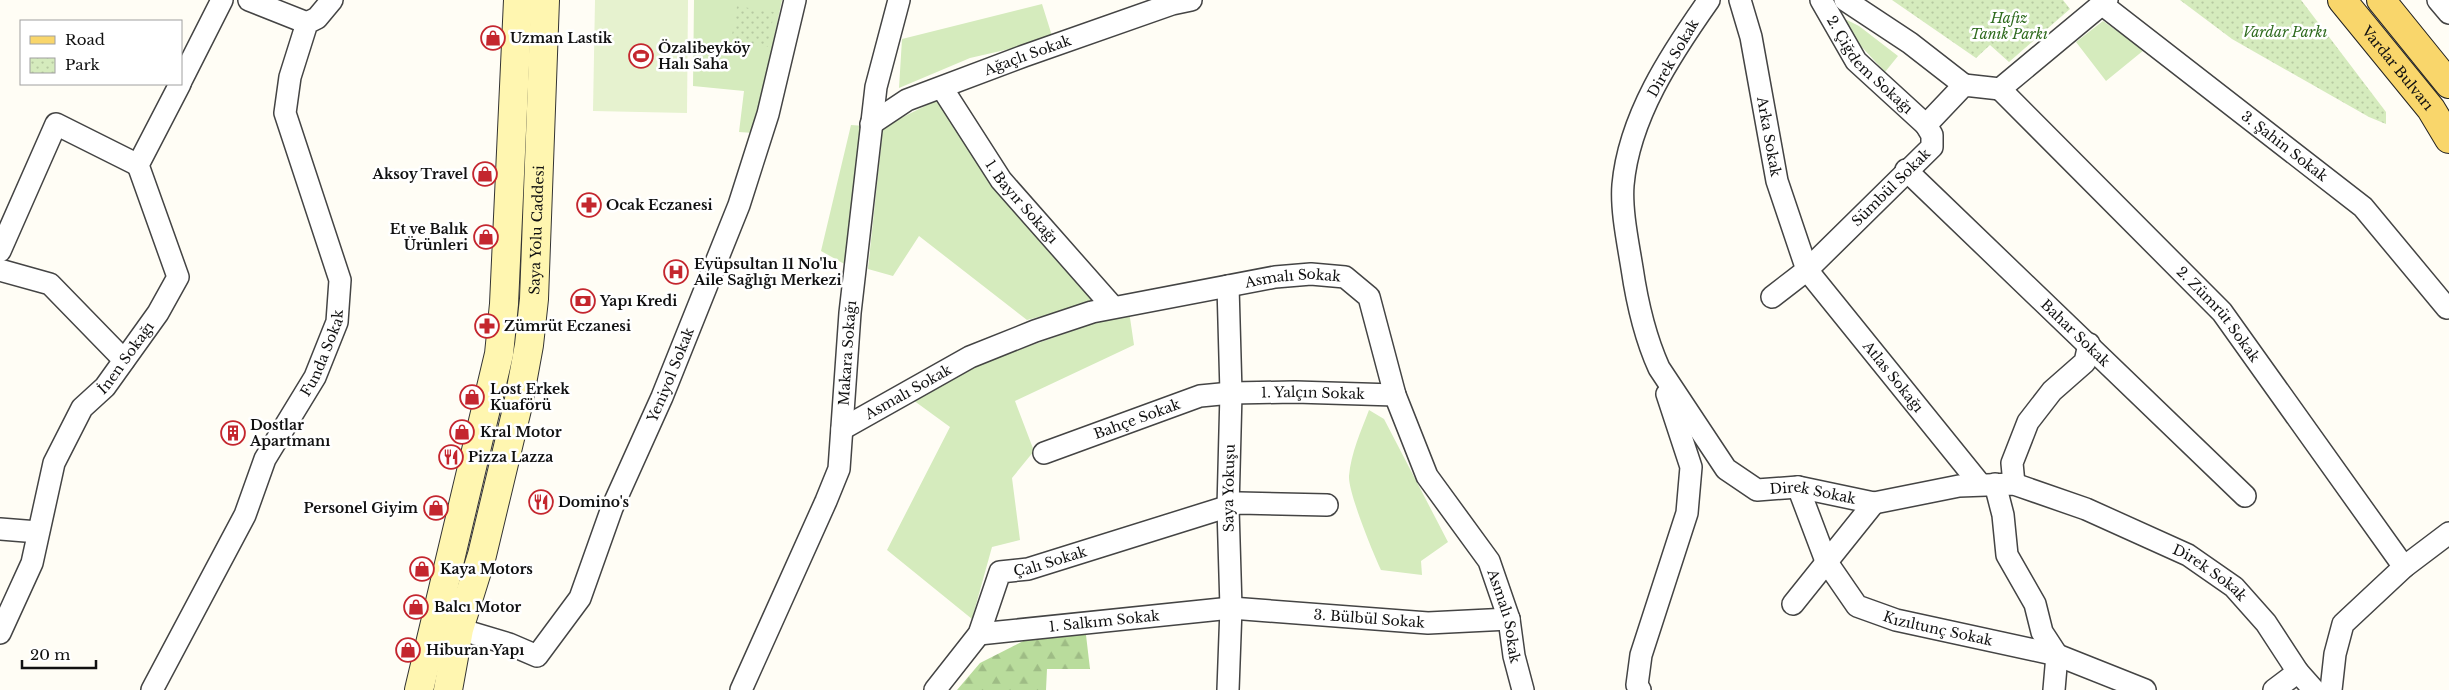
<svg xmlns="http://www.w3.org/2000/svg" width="2449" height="690" viewBox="0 0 2449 690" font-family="'Libre Baskerville',serif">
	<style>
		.grass { fill: #d5ebbd }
		.forest { fill: url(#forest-firs) }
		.park { fill: url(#park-dots) }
		.pitch { fill: #e6f2cf }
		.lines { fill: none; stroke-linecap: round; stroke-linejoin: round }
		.minor-casing { stroke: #444; stroke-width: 24 }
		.secondary-casing { stroke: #333; stroke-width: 30 }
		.primary-casing { stroke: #222; stroke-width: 30 }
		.minor { stroke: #fff; stroke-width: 21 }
		.secondary { stroke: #fff6b0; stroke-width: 28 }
		.primary { stroke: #f9d66b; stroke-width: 28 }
		.labels { text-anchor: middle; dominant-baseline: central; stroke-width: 5; stroke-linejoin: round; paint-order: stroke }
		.park-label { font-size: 14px; font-style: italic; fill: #2f6b1f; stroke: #fff }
		.poi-label { font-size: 14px; font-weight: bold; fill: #111; stroke: #fff; text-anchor: start }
		.street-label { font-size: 14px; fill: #111; stroke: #fff }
	</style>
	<defs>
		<pattern id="forest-firs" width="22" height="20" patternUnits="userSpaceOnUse" patternTransform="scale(1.25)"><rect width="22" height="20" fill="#b9dc9c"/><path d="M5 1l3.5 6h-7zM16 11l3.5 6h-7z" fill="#9ebc85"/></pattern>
		<pattern id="park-dots" width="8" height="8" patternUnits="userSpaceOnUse" patternTransform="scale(1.25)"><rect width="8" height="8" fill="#d5ebbd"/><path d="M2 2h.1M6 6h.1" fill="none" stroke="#b6c8a1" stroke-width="1.8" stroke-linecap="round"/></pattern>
	</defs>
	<rect width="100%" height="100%" fill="#fffdf5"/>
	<path class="grass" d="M694,0H782L754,133L739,132L744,91L693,86Z
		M1042,4L1053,39L970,58L899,88L902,39Z
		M1845,19L1859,26L1898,56L1885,72L1859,44Z
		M2103,21L2144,50L2106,81L2076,42Z
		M943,97L1100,301L1027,320L919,236L893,276L868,269L883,127Z
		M851,125L865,126L848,266L821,251Z
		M1129,311L1134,345L1015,401L1034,451L1012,478L1020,540L992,547L972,619L887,550L950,427L913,400L973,366Z
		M1369,410L1384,419L1448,542L1421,561L1422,575L1381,570C1373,553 1348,492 1349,476C1351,453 1361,431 1369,410Z"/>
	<path class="forest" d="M1039,633L1086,635L1090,669H1047L1046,690H957L980,663Z"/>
	<path class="park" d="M1892,0H2063L2070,9L2009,62L1990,45L1976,58Z
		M2180,0H2301L2386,112V124L2369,117L2232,39Z
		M737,6L774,12L768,47L731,41Z"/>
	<path class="pitch" d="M595,0H688L687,113L593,111Z"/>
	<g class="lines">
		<g class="minor-casing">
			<g id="minor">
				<path d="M249,0L307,23"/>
				<path id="s1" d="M1709,0C1671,54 1629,117 1623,185C1621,210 1628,243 1632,268C1637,302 1645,337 1659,368L1726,469L1757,490L1798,487L1874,503L1959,486L2014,484L2086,509L2188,555L2234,587L2266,623L2298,672L2314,690"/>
				<path id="s2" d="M1740,0L1751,37L1777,181L1807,270L1980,484"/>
				<path id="s3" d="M1821,0L1856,61L1926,125"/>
				<path d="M1845,0L1910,43L1964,85"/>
				<path d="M2438,0L2449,13"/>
				<path id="s4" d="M2103,5L2363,207L2447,308"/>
				<path d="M181,81L222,0"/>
				<path id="s5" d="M942,88L1001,180L1113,307"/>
				<path id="s6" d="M2000,89L2222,312L2404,567"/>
				<path id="s7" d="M871,124L907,100L1024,56L1172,4L1191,0"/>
				<path id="s8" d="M1906,170L2245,496"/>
				<path d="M0,251L56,124L138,165"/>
				<path d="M0,270L50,284L124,360"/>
				<path id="s9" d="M1772,297L1807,270L1932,147V135L1926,125L1964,85L2000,89L2107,0"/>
				<path id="s10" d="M842,429L970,357L1035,331L1092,312L1275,277L1311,274L1345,277L1369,297L1395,395L1427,476L1489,561L1509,619L1514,656L1523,690"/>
				<path id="s11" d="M1044,453L1200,396L1231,393L1295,392L1395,395"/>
				<path d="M1995,484L2003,515L2007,555L2035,604L2042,632L2057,655L2054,690"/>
				<path d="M2014,484L2012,463L2028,422L2052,391L2085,362L2089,344"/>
				<path id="s12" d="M1798,487L1826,561L1857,606L1896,620L2057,655L2145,690"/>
				<path d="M0,529L38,532"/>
				<path d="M1793,604L1874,503"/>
				<path id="s13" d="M459,629L509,644L537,656L580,598L612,508L662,397L739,205L768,114L795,0"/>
				<path id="s14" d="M0,633L32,563L54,463L82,408L105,387L158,313L178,277L138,165L180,84"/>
				<path id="s15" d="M979,634L1231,608L1428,623L1509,619"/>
				<path id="s16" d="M152,690L245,515L265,459L315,377L337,322L340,280L285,113L290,77L307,23L317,18L332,0"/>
				<path id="s17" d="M741,690L826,501L839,469L850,313L876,87L899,0"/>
				<path id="s18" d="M935,690L979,634L1000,572L1028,569L1239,503L1327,505"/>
				<path id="s19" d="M1228,690L1231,608L1228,508L1231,393L1228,286"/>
				<path d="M1640,690L1637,685L1641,655L1687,513L1691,467L1667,394"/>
				<path d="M2274,690L2298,672"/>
				<path d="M2331,690L2335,654L2343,624L2404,567L2449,533"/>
			</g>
		</g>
		<g class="secondary-casing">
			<g id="secondary">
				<path d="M419,690L499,354L504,304L518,0"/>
				<path id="s20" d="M448,690L459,629L482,555L518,405L529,345L534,299L545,0"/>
			</g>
		</g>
		<g class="primary-casing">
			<g id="primary">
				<path id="s21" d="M2342,0L2431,109L2449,139"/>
				<path d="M2381,0L2449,84"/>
			</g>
		</g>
		<use href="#minor" class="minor"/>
		<use href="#secondary" class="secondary"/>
		<use href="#primary" class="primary"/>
	</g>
	<defs>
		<g id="shop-ring" transform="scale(1.25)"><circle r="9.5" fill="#fff" stroke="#c4262e" stroke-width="1.5"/><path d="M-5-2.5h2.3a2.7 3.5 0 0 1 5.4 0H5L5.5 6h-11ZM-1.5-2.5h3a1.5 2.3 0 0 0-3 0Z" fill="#c4262e"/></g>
		<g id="stadium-ring" transform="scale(1.25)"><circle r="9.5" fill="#fff" stroke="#c4262e" stroke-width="1.5"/><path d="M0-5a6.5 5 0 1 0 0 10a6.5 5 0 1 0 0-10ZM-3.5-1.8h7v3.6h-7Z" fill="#c4262e"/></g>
		<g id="pharmacy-ring" transform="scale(1.25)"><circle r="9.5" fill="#fff" stroke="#c4262e" stroke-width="1.5"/><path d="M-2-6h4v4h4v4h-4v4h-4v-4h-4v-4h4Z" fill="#c4262e"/></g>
		<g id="hospital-ring" transform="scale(1.25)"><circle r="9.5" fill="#fff" stroke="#c4262e" stroke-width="1.5"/><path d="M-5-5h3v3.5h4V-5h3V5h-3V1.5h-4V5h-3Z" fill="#c4262e"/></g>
		<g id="bank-ring" transform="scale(1.25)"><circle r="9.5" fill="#fff" stroke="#c4262e" stroke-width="1.5"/><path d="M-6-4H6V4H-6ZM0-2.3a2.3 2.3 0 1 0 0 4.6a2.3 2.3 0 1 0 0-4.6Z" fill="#c4262e"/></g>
		<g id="building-ring" transform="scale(1.25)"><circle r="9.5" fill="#fff" stroke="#c4262e" stroke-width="1.5"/><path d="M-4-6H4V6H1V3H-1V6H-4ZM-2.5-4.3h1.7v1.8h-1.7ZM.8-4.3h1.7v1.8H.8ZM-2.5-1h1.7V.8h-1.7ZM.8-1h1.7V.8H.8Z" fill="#c4262e"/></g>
		<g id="restaurant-ring" transform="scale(1.25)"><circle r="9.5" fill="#fff" stroke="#c4262e" stroke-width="1.5"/><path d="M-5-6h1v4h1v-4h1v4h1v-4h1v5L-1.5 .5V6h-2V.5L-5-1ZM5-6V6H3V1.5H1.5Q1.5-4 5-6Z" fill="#c4262e"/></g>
	</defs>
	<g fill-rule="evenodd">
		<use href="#shop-ring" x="493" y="38"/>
		<use href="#stadium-ring" x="641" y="56"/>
		<use href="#shop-ring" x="485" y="174"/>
		<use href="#pharmacy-ring" x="589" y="205"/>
		<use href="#shop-ring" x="486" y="237"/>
		<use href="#hospital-ring" x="676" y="272"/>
		<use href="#bank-ring" x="583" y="301"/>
		<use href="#pharmacy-ring" x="487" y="326"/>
		<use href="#shop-ring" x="472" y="397"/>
		<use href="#shop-ring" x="462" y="432"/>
		<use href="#building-ring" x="233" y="433"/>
		<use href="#restaurant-ring" x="451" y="457"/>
		<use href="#restaurant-ring" x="541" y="502"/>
		<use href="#shop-ring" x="436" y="508"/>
		<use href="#shop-ring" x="422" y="569"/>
		<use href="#shop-ring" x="416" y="607"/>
		<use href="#shop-ring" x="408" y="650"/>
	</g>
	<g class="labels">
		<g class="park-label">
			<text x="2009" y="18">Hafız<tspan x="2009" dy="16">Tanık Parkı</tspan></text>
			<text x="2285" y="32">Vardar Parkı</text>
		</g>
		<g class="poi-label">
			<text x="510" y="38">Uzman Lastik</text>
			<text x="658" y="48">Özalibeyköy<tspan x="658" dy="16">Halı Saha</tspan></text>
			<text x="468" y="174" text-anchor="end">Aksoy Travel</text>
			<text x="606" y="205">Ocak Eczanesi</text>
			<text x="468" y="229" text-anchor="end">Et ve Balık<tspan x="468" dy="16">Ürünleri</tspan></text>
			<text x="694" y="264">Eyüpsultan 11 No'lu<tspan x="694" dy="16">Aile Sağlığı Merkezi</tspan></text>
			<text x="600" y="301">Yapı Kredi</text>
			<text x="504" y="326">Zümrüt Eczanesi</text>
			<text x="490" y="389">Lost Erkek<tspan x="490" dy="16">Kuaförü</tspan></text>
			<text x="250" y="425">Dostlar<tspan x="250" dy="16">Apartmanı</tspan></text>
			<text x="480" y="432">Kral Motor</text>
			<text x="468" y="457">Pizza Lazza</text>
			<text x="558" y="502">Domino's</text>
			<text x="418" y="508" text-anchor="end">Personel Giyim</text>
			<text x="440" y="569">Kaya Motors</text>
			<text x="434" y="607">Balcı Motor</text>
			<text x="426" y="650">Hiburan Yapı</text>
		</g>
		<g class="street-label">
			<text stroke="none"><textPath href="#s7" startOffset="172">Ağaçlı Sokak</textPath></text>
			<text transform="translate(1673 58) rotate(-60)">Direk Sokak</text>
			<text stroke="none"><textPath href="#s3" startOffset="82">2. Çiğdem Sokağı</textPath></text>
			<text stroke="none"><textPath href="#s21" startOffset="88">Vardar Bulvarı</textPath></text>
			<text stroke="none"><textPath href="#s2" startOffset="140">Arka Sokak</textPath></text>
			<text stroke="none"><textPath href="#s4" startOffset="230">3. Şahin Sokak</textPath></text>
			<text stroke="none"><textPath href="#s9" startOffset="162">Sümbül Sokak</textPath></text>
			<text stroke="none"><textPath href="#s5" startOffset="139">1. Bayır Sokağı</textPath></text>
			<text stroke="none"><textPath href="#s20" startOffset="470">Saya Yolu Caddesi</textPath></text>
			<text stroke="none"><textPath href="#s10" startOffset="481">Asmalı Sokak</textPath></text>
			<text stroke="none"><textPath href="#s6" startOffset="314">2. Zümrüt Sokak</textPath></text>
			<text stroke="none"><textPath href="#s8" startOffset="235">Bahar Sokak</textPath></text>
			<text stroke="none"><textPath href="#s16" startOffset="379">Funda Sokak</textPath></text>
			<text stroke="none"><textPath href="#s17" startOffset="358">Makara Sokağı</textPath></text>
			<text stroke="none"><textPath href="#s14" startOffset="308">İnen Sokağı</textPath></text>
			<text stroke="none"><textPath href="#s13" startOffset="396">Yeniyol Sokak</textPath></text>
			<text stroke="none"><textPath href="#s2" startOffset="416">Atlas Sokağı</textPath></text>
			<text stroke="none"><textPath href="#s10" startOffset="76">Asmalı Sokak</textPath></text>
			<text stroke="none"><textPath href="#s11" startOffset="279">1. Yalçın Sokak</textPath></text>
			<text stroke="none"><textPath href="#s11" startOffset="99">Bahçe Sokak</textPath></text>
			<text stroke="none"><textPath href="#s19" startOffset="202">Saya Yokuşu</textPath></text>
			<text stroke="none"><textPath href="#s1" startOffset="609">Direk Sokak</textPath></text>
			<text stroke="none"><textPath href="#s18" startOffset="188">Çalı Sokak</textPath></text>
			<text stroke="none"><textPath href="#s1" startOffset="1029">Direk Sokak</textPath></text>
			<text stroke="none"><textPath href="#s10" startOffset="916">Asmalı Sokak</textPath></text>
			<text stroke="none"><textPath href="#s15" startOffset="392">3. Bülbül Sokak</textPath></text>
			<text stroke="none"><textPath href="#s15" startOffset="126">1. Salkım Sokak</textPath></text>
			<text stroke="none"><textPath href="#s12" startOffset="218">Kızıltunç Sokak</textPath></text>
		</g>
	</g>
	<rect x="20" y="20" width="162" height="65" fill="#ffffff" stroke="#a0a0a0"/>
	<rect x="30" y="36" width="25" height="8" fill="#f9d66b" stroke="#a0a0a0"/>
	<text x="65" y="45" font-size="15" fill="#111111">Road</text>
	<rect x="30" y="58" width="25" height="15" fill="url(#park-dots)" stroke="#a0a0a0"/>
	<text x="65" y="70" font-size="15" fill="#111111">Park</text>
	<path d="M22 660v8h74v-8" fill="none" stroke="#111111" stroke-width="2.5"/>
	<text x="30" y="660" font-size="15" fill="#111111" stroke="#ffffff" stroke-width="4" paint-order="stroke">20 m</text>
</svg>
